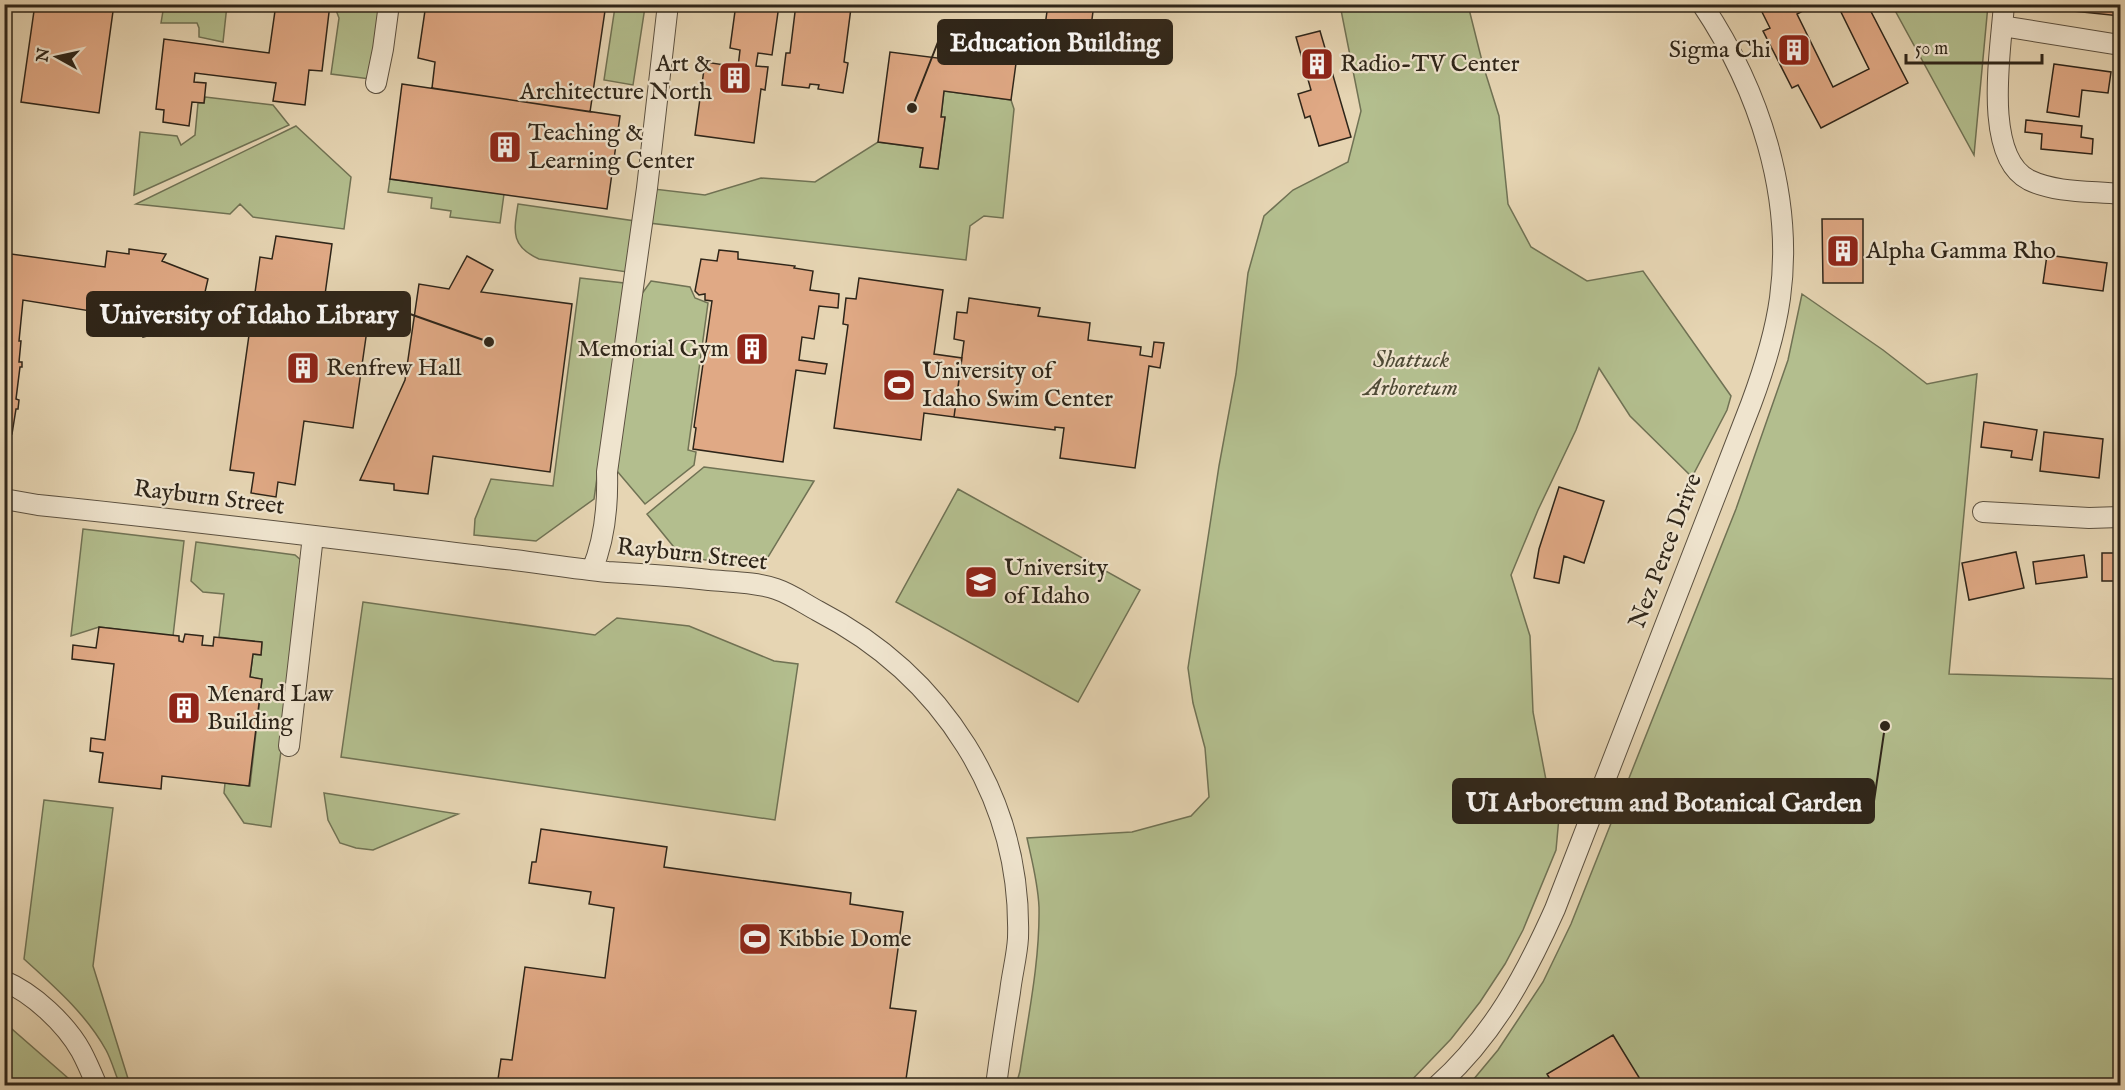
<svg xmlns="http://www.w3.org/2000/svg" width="2125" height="1090" viewBox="0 0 2125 1090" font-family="'IM FELL English',serif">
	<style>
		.green { fill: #b3be8e; stroke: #707254; stroke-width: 1.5 }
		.building { fill: #e0a985; stroke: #2e2519; stroke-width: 1.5 }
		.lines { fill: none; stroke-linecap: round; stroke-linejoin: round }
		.minor-casing { stroke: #5c5140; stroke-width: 22 }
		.minor { stroke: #efe4ce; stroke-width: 20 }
		.labels { text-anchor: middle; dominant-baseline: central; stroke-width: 4.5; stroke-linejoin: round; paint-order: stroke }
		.poi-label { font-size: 24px; fill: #2e2519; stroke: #efe4ce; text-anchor: start }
		.park-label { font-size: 24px; font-style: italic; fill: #4f4b36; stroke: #efe4ce }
		.street-label { font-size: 24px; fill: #2e2519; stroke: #efe4ce }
		.leader { fill: none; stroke: #2e2519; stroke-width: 2 }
		.callout-dot { fill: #2e2519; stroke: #efe4ce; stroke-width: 2 }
		.callout { fill: #2e2519; stroke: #2e2519; stroke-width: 2 }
		.callout-label { font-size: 26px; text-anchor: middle; font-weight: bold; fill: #fff }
	</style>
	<rect width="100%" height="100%" fill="#e6d5b3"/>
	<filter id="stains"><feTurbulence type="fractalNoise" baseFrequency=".00333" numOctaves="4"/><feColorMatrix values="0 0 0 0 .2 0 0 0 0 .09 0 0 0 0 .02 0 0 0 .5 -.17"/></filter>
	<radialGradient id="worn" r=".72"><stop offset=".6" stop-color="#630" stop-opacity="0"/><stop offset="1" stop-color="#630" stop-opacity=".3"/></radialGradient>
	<path class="green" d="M164,5H227L223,42L199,37V28L197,23H161Z
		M334,5H380L370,79L331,74L339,18Z
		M1340,5H1468L1483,65L1499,116L1508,204L1531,247L1587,281L1643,271L1731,396L1727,410L1692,477L1630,416L1599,368L1576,430L1538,510L1511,575L1530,636L1533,712L1546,780L1559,817L1556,850L1523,930L1505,964L1480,1002L1451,1039L1406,1086L1016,1085L1020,1071C1028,1017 1040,961 1039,907C1038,883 1032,861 1027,838L1132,832L1191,816L1209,797L1205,748L1193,703L1188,668L1219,466L1236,374L1248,273L1264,216L1293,190L1348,162L1361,111Z
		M1892,5H1988L1974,155Z
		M615,7H645L633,85L604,80Z
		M944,91L1011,100L1014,109L1003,218L984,216L970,226L966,260L649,223L654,189L705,195L761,178L815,182L878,142L923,148L920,167L938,169L945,118L941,117Z
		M205,97L273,105L289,125L134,195L140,132L177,136L181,145L195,135L198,103H204Z
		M296,126L351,177L344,229L253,217L240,204L230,214L136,204Z
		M390,179L504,194L500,223L450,217L451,211L431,208L432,198L388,192Z
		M518,204L635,221L627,272L539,259C510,246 514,231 518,204Z
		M580,278L624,283L594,499L536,541L474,535L475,519L491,479L553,486Z
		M651,281L690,287L695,298L708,303L688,450L696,452L694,465L645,504L617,471L641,295Z
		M1802,294L1883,350L1927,384L1977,374L1949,674L2120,679V1085L1468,1086L1498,1050L1543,982L1571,924L1736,509L1788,360Z
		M704,467L814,481L762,567L682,557L647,514Z
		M958,489L1140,590L1078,702L896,602Z
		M83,529L184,541L173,636L99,627L71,636Z
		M196,542L295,555L302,561L292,667L271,827L244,823L224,793L225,783L250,786L262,679L250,677L253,654L261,655L262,643L219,637L224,594L203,592L191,581Z
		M363,602L595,635L617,618L689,626L774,661L798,664L775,820L341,757Z
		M324,793L458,814L373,850L356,848L340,843L328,820Z
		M44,800L113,808L93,966L130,1085H120C115,1074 112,1061 106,1050C86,1014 55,987 24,959Z
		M4,1023H5L76,1085H5Z"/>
	<path class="building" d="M35,4H114L99,113L21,102Z
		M276,4H330L322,71L309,70L305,105L273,101L276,83L195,73L194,82L206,83L204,103L192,102L189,126L163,122L164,110L156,109L164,39L269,53Z
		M426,4H606L590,112L432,88L435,62L418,58Z
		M736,4L779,5L772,55L758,53L756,66L768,67L765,90L761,89L754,143L695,135L705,62L738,67L740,50L730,48Z
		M796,4H856L855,9L851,8L844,62L848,63L843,93L818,89L819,85L810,84L809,88L782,85L786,53H790Z
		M1048,4H1094L1090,34L1084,33L1082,46L1052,41L1054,27L1045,26Z
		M1758,4H1816L1797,14L1833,87L1869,69L1837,4H1867L1908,83L1821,128L1798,85L1792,88L1763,31L1770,28Z
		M2065,4H2120V16L2064,10Z
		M1320,31L1351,137L1319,146L1310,116L1305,118L1298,94L1311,90L1296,37Z
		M946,46L1017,56L1011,100L944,91L941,117H945L938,169L920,167L923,148L878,142L890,52L945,59Z
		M2054,64L2111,72L2108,93L2082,90L2079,117L2047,112Z
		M402,84L620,116L607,209L390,179Z
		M2026,120L2082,126L2081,137L2093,139L2092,154L2041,149L2042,134L2025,132Z
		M1822,219H1863V283H1823Z
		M276,236L332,244L323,309L369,316L353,428L304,421L295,485L278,482L276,497L251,493L254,473L230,470L260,257L272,259Z
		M129,249L166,254L162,261L208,279L205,292L204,322L143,337L140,321H121L122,316L23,300L19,341H21L19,362H22V367H20L16,399L19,400L18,409H16L12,434L4,433V253L105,267L107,251L129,254Z
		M719,250L738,252V259L795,266L794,268L813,271L810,290L839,294L838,308L819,306L814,339L802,337L799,360L827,364L825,374L796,370L783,462L693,449L696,428L694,427L712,301L705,300V294L699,295L695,291L701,259L717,261Z
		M2047,255L2107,263L2103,291L2043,283Z
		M467,256L493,270L481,292L572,304L550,472L433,456L428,494L394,490V484L360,480L405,380L419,284L449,289Z
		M859,278L943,290L934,354L962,358L954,417L924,413L921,440L834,428L848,325L843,324L846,298L856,299Z
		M969,298L1040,308L1038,316L1090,323L1088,340L1141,347L1140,355L1152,357L1154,342L1164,343L1160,368L1149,366L1135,468L1060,458L1064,428L1055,427V430L954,417L964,341L954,339L957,312L967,313Z
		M1984,422L2037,430L2032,460L2011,457L2012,451L1981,447Z
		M2044,432L2103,439L2099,478L2040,471Z
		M2118,453H2120V470H2119Z
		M1559,487L1604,501L1584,563L1564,556L1559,583L1534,578L1539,549Z
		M2016,552L2024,588L1969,600L1962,563Z
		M2102,553H2120V581H2102Z
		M2084,555L2087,577L2036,584L2033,562Z
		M99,627L179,636V641L183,642L185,634L203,636L202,645L213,646L214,637L262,642L261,655L253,654L250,677L262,679L249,786L162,776L161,789L99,782L103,753L90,751L91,738L105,740L114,664L72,659L73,645L96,648Z
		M541,829L667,847L664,867L851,893L850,904L903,912L890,1008L916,1011L905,1086H497L501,1059L512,1060L525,967L605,978L614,908L589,904L591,892L529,883L532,862H536Z
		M1613,1035L1640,1079L1630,1086H1554L1547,1074Z"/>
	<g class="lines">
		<g class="minor-casing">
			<path id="minor" d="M2004,4C2001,49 1982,156 2029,180C2056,193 2091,191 2120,194
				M2002,26L2120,45
				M376,83L383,49L389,4
				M4,499L38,505C197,521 355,541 514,560C546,564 577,569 608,572C642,574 676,576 709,580C731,582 756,582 776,589C791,594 805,604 818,611C942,675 1022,797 1018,938C1017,956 1012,974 1010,992C1005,1023 1000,1054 996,1086
				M1983,512L2089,518L2120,517
				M592,570C605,539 608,505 607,472L647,188L668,4
				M289,746L313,536
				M4,981C33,993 66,1024 81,1051C87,1062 92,1074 97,1086
				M1437,1086C1493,1036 1525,976 1555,909L1751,404C1764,369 1775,335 1780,298C1794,195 1759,89 1702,4"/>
		</g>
		<use href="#minor" class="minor"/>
	</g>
	<defs>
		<g id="building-square" transform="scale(1.725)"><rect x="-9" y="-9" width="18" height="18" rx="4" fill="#8f2418" stroke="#efe4ce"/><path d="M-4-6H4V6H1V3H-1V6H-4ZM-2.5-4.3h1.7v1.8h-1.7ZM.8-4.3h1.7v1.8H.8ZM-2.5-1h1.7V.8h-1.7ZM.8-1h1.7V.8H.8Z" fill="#fff"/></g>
		<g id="stadium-square" transform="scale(1.725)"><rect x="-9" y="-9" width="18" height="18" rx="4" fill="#8f2418" stroke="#efe4ce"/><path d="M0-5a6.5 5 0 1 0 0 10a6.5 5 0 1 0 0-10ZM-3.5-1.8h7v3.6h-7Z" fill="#fff"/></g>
		<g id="university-square" transform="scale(1.725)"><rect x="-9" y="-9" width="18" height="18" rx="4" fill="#8f2418" stroke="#efe4ce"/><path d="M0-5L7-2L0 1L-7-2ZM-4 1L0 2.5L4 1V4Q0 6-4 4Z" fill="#fff"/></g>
	</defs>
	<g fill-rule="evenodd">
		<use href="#building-square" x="1794" y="50"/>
		<use href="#building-square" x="1317" y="64"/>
		<use href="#building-square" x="735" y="78"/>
		<use href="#building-square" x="505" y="147"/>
		<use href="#building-square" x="1843" y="251"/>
		<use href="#building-square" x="752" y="349"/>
		<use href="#building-square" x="303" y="368"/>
		<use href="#stadium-square" x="899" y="385"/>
		<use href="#university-square" x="981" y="582"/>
		<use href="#building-square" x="184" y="708"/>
		<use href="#stadium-square" x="755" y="939"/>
	</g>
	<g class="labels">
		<g class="poi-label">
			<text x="1771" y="50" text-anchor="end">Sigma Chi</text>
			<text x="712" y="64" text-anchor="end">Art &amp;<tspan x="712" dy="28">Architecture North</tspan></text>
			<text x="1340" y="64">Radio-TV Center</text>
			<text x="528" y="133">Teaching &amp;<tspan x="528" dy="28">Learning Center</tspan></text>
			<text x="1866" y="251">Alpha Gamma Rho</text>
			<text x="729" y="349" text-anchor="end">Memorial Gym</text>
			<text x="326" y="368">Renfrew Hall</text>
			<text x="922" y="371">University of<tspan x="922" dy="28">Idaho Swim Center</tspan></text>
			<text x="1004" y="568">University<tspan x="1004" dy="28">of Idaho</tspan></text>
			<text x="207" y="694">Menard Law<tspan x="207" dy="28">Building</tspan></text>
			<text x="778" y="939">Kibbie Dome</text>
		</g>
		<g class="park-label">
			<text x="1411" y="360">Shattuck<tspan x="1411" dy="28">Arboretum</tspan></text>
		</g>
		<g class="street-label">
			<text transform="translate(209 498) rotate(7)">Rayburn Street</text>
			<text transform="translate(1666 551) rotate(-69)">Nez Perce Drive</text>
			<text transform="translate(692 555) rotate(6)">Rayburn Street</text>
		</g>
	</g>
	<path class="leader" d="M912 108L938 42M489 342L410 314M1885 726L1874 801"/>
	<g class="callout-dot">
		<circle cx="912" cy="108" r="6"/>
		<circle cx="489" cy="342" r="6"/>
		<circle cx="1885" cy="726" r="6"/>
	</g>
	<g class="callout">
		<rect x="938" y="20" width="234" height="44" rx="6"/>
		<rect x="87" y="292" width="323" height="44" rx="6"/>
		<rect x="1453" y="779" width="421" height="44" rx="6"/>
	</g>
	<g class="callout-label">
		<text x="1055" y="51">Education Building</text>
		<text x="249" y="323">University of Idaho Library</text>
		<text x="1664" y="811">UI Arboretum and Botanical Garden</text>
	</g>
	<rect width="2125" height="1090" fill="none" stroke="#e6d5b3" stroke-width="24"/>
	<rect x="6" y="6" width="2113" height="1078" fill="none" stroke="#2e2519" stroke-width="3"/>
	<rect x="12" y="12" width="2101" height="1066" fill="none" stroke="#2e2519" stroke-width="1.5"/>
	<g transform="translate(57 57) rotate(278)" stroke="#efe4ce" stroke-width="4.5" paint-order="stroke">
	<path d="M0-4.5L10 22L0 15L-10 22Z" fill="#2e2519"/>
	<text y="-9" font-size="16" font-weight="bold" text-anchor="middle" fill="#2e2519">N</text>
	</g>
	<path d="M1906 54v9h136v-9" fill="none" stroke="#2e2519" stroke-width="3"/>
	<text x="1915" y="54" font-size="18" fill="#2e2519" stroke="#efe4ce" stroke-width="4.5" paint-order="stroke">50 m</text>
	<rect width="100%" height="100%" filter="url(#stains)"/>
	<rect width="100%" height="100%" fill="url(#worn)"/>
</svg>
